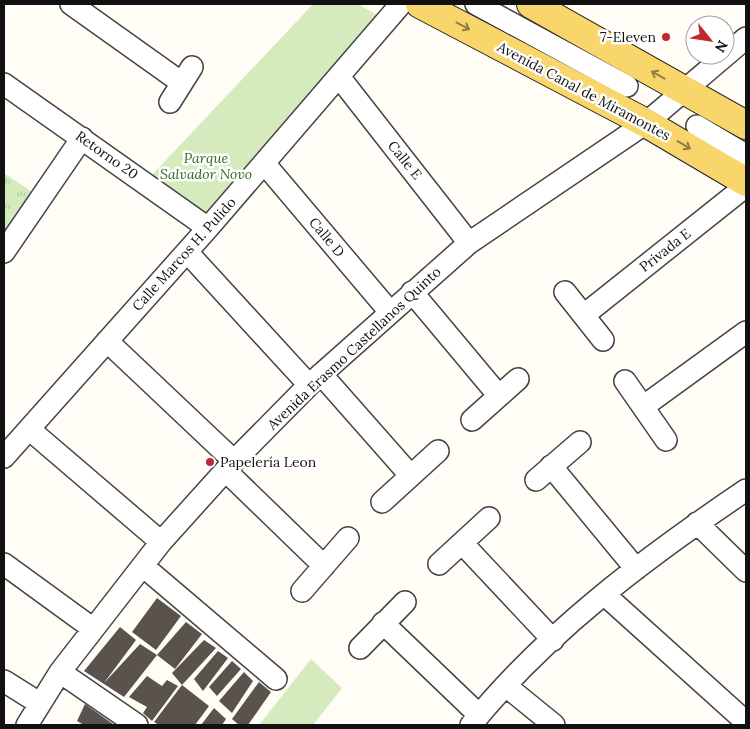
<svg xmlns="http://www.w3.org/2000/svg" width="750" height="729" viewBox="0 0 750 729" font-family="Lora,serif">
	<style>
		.grass { fill: url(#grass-tufts) }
		.park { fill: #d5ebbd }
		.building { fill: #5a524d }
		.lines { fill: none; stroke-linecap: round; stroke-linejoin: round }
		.minor-casing { stroke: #444; stroke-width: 24 }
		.major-casing { stroke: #222; stroke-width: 30 }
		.minor { stroke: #fff; stroke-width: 21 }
		.major { stroke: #f9d66b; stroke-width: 28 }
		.oneway { stroke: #917d42 }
		.poi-dot { fill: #c4262e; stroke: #fff; stroke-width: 2 }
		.labels { text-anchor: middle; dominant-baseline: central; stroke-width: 5; stroke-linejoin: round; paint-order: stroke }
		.poi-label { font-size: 14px; fill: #111; stroke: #fff; text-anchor: end }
		.street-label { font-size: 14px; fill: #111; stroke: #fff }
		.park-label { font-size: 14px; font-style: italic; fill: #2f6b1f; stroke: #fff }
	</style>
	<defs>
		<pattern id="grass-tufts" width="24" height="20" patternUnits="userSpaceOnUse" patternTransform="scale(1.25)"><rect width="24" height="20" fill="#d5ebbd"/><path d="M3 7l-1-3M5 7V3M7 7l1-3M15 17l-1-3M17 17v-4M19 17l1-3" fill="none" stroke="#b6c8a1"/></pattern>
	</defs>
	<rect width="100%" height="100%" fill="#fffdf5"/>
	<path class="grass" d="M4,173L40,197L14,236L4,229Z"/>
	<path class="park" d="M313,4H358L386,20L207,215L151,176Z
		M311,659L342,688L313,725H259Z"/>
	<path class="building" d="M157,598L181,616L156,650L132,632Z
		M186,622L202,634L175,669L157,655Z
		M120,627L136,640L104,683L140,644L157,655L124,697L84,671Z
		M204,640L216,648L182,685L172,673Z
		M218,651L228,658L203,691L194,679Z
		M232,661L241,669L217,696L209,687Z
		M244,672L253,681L232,713L219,701Z
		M147,676L162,686L167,680L178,686L152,721L143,713L147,707L129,697Z
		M259,682L271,692L248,725H239L232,719Z
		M182,685L209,706L195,725H159L154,722Z
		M85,704L113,724L112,725H84L77,721Z
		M214,708L226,719L222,725H201Z"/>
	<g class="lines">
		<g class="minor-casing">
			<path id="minor" d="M71,4L182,83
				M476,4L627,86
				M340,78L469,243
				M4,84L208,228
				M170,102L192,67
				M697,126L746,155
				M264,163L390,312
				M4,252L82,138
				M187,252L309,385
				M412,292L499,396
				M565,292L603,340
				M584,315L746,186
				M107,341L234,461
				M321,374L410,475
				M625,381L666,440
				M644,406L746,332
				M472,420L518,379
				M29,429L161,542
				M4,457L208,228L401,4
				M551,466L636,569
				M226,471L324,566
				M536,480L580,442
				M382,502L438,451
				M697,523L746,571
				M462,543L553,640
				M4,564L92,628
				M439,564L489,518
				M143,566L276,679
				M302,591L348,538
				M605,595L746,722
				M383,623L479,715
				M360,648L405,602
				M60,672L137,725
				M4,681L39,703
				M506,686L554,725
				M27,725L60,672L161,542L234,461L309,385L469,243L646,123L746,38
				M471,725C546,632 647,557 746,490"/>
		</g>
		<g class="major-casing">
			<path id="major" d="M420,4L646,123L746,182
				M531,4L746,125"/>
		</g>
		<use href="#minor" class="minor"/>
		<use href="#major" class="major"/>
	</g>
	<defs><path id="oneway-shaft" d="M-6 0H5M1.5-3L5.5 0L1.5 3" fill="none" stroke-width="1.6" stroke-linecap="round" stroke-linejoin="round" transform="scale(1.25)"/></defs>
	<g class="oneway">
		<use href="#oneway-shaft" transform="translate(463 26) rotate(28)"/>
		<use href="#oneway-shaft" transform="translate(658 75) rotate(-151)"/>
		<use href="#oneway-shaft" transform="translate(684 145) rotate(31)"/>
	</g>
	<g class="poi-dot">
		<circle cx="666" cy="37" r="5"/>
		<circle cx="210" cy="462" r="5"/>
	</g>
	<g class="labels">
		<g class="poi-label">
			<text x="656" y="37">7-Eleven</text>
			<text x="220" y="462" text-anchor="start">Papelería Leon</text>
		</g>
		<g class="street-label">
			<text transform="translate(584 91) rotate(28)">Avenida Canal de Miramontes</text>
			<text transform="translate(107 155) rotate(35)">Retorno 20</text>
			<text transform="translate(405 160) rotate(51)">Calle E</text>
			<text transform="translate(327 237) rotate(50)">Calle D</text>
			<text transform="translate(665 250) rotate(-38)">Privada E</text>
			<text transform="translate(184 254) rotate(-48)">Calle Marcos H. Pulido</text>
			<text transform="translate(354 348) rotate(-43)">Avenida Erasmo Castellanos Quinto</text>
		</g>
		<g class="park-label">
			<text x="206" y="158">Parque<tspan x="206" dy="16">Salvador Novo</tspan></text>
		</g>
	</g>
	<rect width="750" height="729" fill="none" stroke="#111111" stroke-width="10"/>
	<g transform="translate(710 40) rotate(120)"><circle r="24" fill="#ffffff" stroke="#a0a0a0"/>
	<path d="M0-4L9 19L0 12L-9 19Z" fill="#c4262e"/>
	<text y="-8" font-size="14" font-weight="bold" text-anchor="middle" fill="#111111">N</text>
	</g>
</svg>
